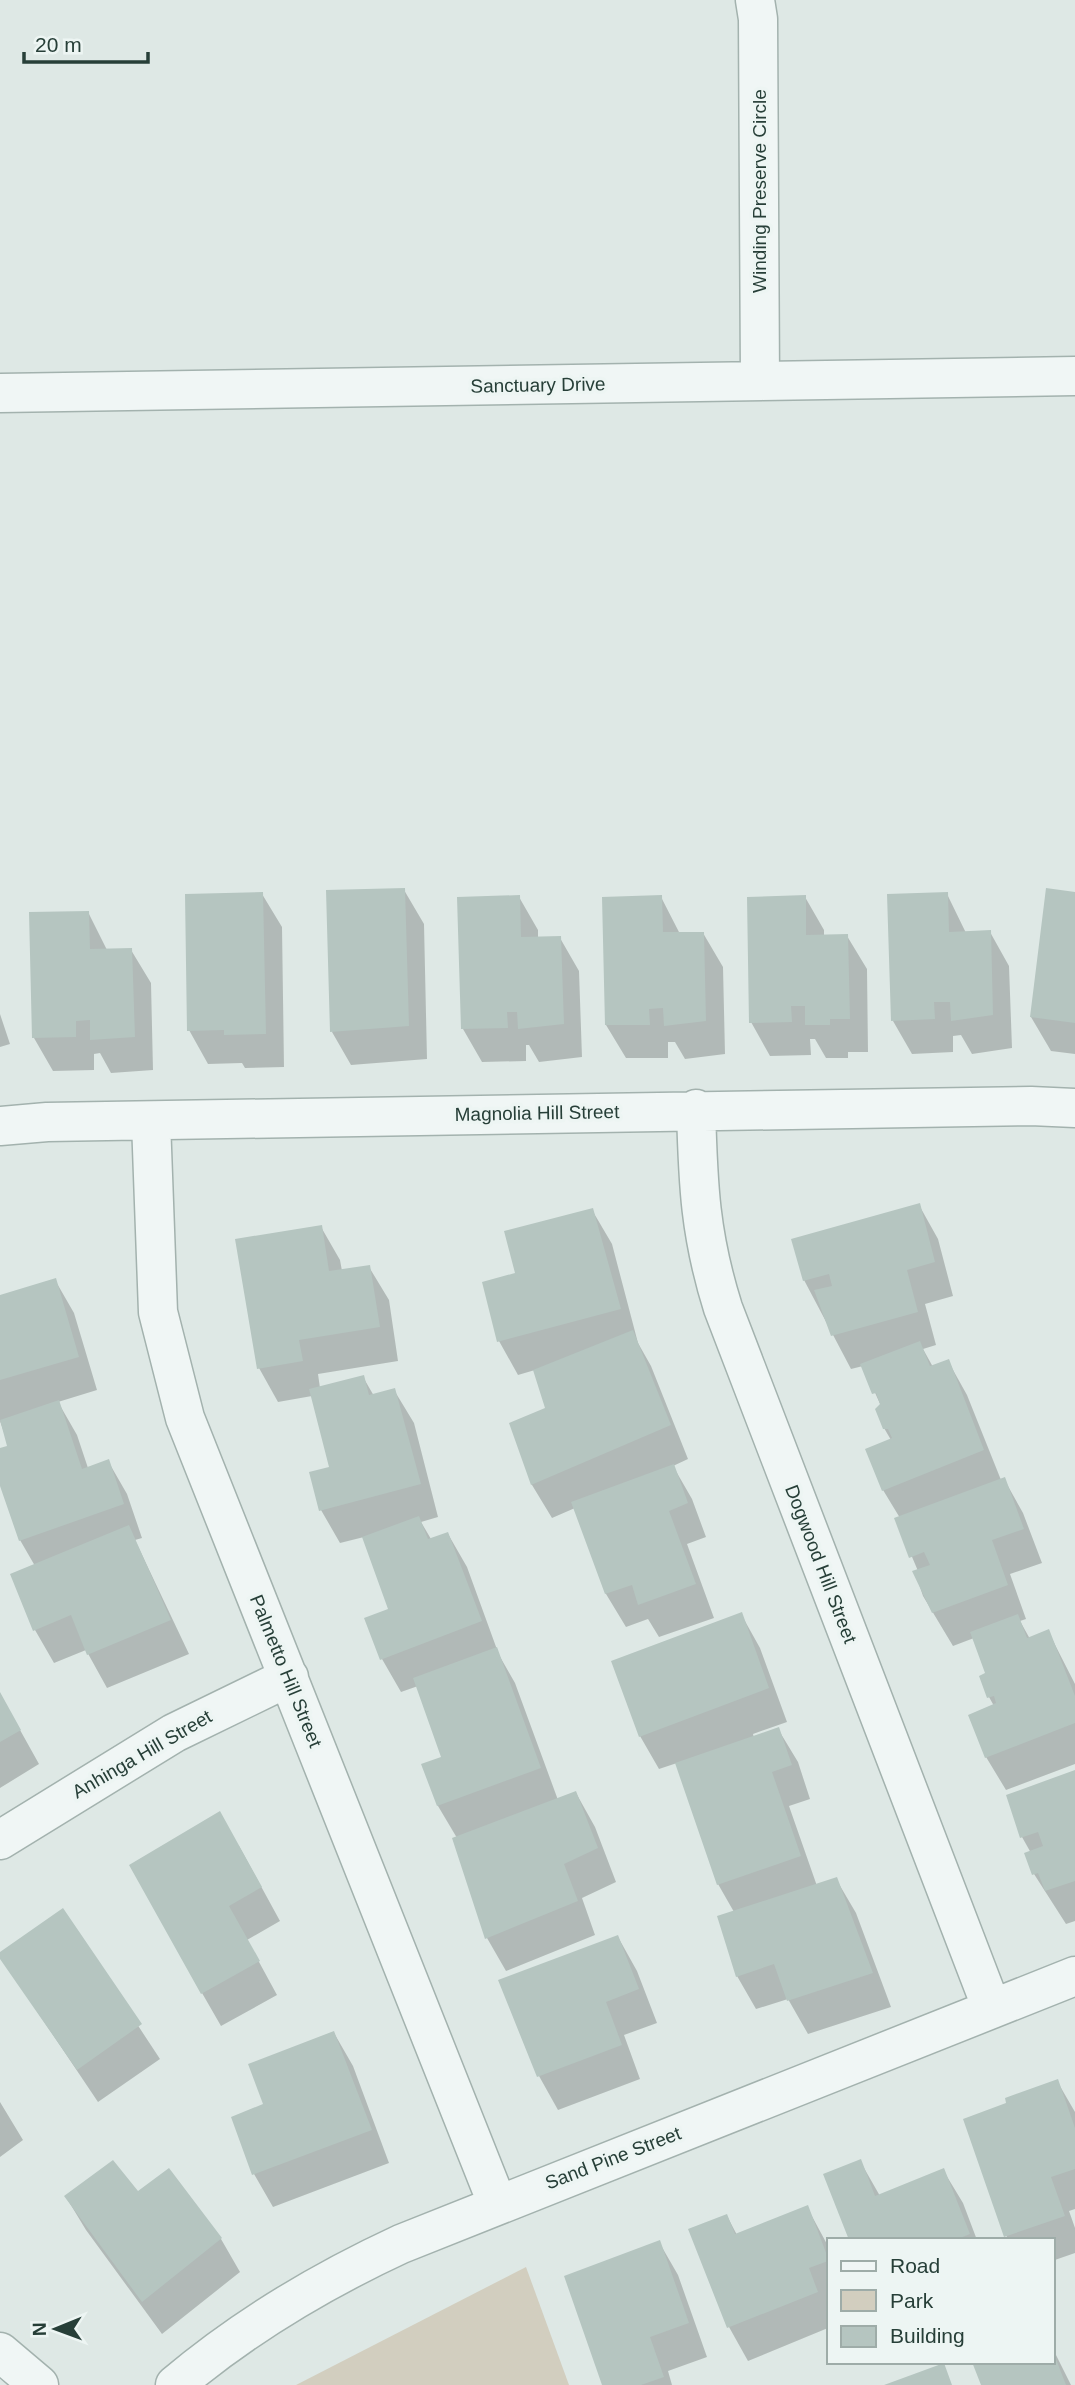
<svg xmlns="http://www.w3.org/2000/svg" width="1075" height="2385" viewBox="0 0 1075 2385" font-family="Arial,sans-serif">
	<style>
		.green { fill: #d2cebf }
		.shadow { fill: #0003 }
		.building { fill: #b5c5c0 }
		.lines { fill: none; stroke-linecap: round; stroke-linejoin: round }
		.minor-casing { stroke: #a3b2ae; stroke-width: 41 }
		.minor { stroke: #f0f6f5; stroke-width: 38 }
		.labels { text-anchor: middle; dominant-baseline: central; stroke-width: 7; stroke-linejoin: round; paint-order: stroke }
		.street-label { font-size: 19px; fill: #273f38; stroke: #edf5f3 }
	</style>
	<rect width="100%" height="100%" fill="#dee8e5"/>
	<path class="green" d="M526,2267L569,2385H296Z"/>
	<path class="shadow" d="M404,890L424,924L427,1059L351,1065L332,1032Z
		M262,894L282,927L284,1067L245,1068L242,1063L208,1064L189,1030Z
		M947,894L966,933L990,932L1009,966L1012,1048L972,1054L961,1035L953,1036V1052L912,1054L893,1021Z
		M1075,894V1054L1051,1051L1031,1017Z
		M519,897L538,930V939L560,938L579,971L582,1057L539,1062L529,1045H526V1061L482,1062L463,1029Z
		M661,897L680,934L703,933L723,967L725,1054L685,1059L675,1042H668V1058H626L606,1025Z
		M805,897L824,930V937L847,936L867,969L868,1052H848V1058H826L815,1039H810L811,1055L770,1056L751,1022Z
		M88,912L107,950H131L151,983L153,1070L111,1073L100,1053L94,1054V1070L53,1071L34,1038L30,914Z
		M0,1014L10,1044L0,1047Z
		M919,1205L938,1239L953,1296L925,1304L936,1345L923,1349L933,1367L948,1361L967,1395L1001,1480L1004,1479L1023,1513L1042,1563L1010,1574L1026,1619L1020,1621L1030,1639L1048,1631L1075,1684V1764L1006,1790L986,1757L994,1706L989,1697L987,1674L974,1638L953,1646L923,1596L915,1572L918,1571L896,1519L900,1518L883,1490L891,1440L884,1428L881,1406L863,1366L851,1369L804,1280Z
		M592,1210L612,1244L638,1343L651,1366L688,1459L673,1466L692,1499L706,1537L687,1544L714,1618L659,1637L648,1619L626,1627L606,1594L575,1508L552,1518L532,1485L511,1424L547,1409L535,1370L518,1375L499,1341L517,1275Z
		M321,1227L340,1260L342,1271L369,1267L389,1300L398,1361L318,1374L320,1388L363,1377L374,1396L394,1390L414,1423L438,1517L421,1522L431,1539L448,1534L467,1567L499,1655L515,1683L558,1800L576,1793L595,1827L616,1882L582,1898L595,1935L506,1971L487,1938L457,1838L438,1806L424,1765L444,1758L418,1686L401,1692L382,1659L390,1610L364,1537L340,1543L321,1510L332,1468L312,1396L278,1402L259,1368Z
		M55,1280L74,1313L97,1390L58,1402L77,1435L88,1468L108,1461L127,1494L142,1538L135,1540L189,1654L107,1688L86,1650L54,1663L35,1630V1566L20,1540L0,1480V1450L9,1447L0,1421V1296Z
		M741,1614L760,1648L787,1722L753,1734L754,1738L778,1729L798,1762L810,1799L789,1806L817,1886L836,1879L856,1913L891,2007L808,2034L788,1999L756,2009L737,1976L734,1912L718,1884L677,1763L659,1769L640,1736Z
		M0,1694L39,1764L0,1788Z
		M1075,1772V1921L1066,1924L1034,1874L1031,1853L1022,1837Z
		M239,1846L280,1921L247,1940L277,1995L221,2026L202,1993Z
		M62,1910L160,2059L98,2102L0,1956Z
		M618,1937L637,1971L657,2023L624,2035L640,2079L558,2110L539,2076Z
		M334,2033L353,2066L389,2163L273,2207L254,2174L265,2105Z
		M1057,2081L1075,2112V2209L1069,2211L1075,2228V2253L1052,2261V2240H1008L965,2120L1008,2104Z
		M0,2102L23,2140L0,2157Z
		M860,2161L880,2196L943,2170L963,2203L977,2240H851Z
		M137,2194L221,2239L240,2272L162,2334L86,2230L66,2197Z
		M807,2207L828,2246V2328L748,2361L729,2327L690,2230L727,2216L737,2235Z
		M659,2242L678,2275L707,2357L668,2371L672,2385H604Z
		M1052,2347L1071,2385H982L1052,2362Z"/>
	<path class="building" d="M405,888L409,1026L330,1032L326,890Z
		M1046,888L1075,892V1023L1030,1017Z
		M263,892L266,1034L224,1035V1030L187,1031L185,894Z
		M948,892L949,932L991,930L993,1015L951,1021L950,1002H934L935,1019L891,1021L887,894Z
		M520,895L521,937L561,936L564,1024L518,1029L517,1012H507L508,1028L461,1029L457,897Z
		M662,895L663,932H704L706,1021L664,1026L663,1008L649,1009L650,1025H605L602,897Z
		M806,895V935L848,934L850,1019H830V1025H805V1006H791L792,1022L749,1023L747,897Z
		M89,911L90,949L132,948L135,1037L90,1040V1020L76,1021V1037L32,1038L29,912Z
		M920,1203L935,1262L907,1270L918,1312L831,1336L814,1290L832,1286L829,1274L803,1281L791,1239Z
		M593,1208L621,1309L497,1342L482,1282L515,1273L504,1231Z
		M322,1225L329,1271L370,1265L380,1327L299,1340L303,1361L257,1369L235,1239Z
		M56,1278L79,1357L0,1380V1295Z
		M633,1330L671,1425L531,1485L509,1423L545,1408L533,1370Z
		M920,1341L930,1366L949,1359L984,1450L882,1491L865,1449L892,1438L888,1429H883L875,1409L880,1404L876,1393L872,1394L860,1364Z
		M364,1375L369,1395L395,1388L421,1484L319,1511L309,1472L329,1467L309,1389Z
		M59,1400L82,1469L109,1459L124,1504L19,1541L0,1486V1448L7,1446L0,1420Z
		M674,1464L688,1503L669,1511L696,1584L638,1605L632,1585L605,1594L571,1502Z
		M1005,1477L1024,1529L992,1540L1008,1585L932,1613L912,1571L930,1565L924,1552L909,1558L894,1518Z
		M419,1516L428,1539L448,1532L482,1621L380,1660L364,1618L388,1609L362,1537Z
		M129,1525L171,1620L87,1655L71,1615L33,1631L10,1574Z
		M742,1612L769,1688L639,1737L611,1661Z
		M1018,1614L1027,1638L1049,1629L1075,1696V1723L985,1758L968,1715L996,1703L994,1696L987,1698L979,1676L985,1673L970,1632Z
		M497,1647L541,1768L437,1806L421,1764L441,1757L413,1678Z
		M0,1692L21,1730L0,1742Z
		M779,1727L792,1765L772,1772L801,1856L717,1885L675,1763Z
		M1075,1770V1881L1045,1891L1038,1873L1032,1875L1024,1853L1043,1846L1038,1832L1020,1838L1006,1795Z
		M576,1791L598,1848L564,1864L578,1901L485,1939L452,1838Z
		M220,1811L262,1887L229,1906L260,1961L201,1994L129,1865Z
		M837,1877L873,1973L787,2001L774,1964L736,1977L717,1916Z
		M63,1908L142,2024L77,2070L0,1959V1952Z
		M618,1935L639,1989L606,2002L622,2045L537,2077L498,1980Z
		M334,2031L372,2130L252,2175L231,2117L263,2104L248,2064Z
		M1058,2079L1075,2128V2169L1051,2177L1065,2216L1004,2237L963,2119L1006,2103L1005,2098Z
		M861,2159L875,2196L944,2168L970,2234L955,2240H849L823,2174Z
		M113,2160L138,2191L169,2168L222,2238L142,2302L64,2196Z
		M808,2205L828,2258V2261L809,2268L818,2292L727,2328L688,2229L727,2214L735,2234Z
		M660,2240L689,2323L650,2337L664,2377L641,2385H602L564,2276Z
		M1052,2349L1066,2385H981L972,2362H1052Z
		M944,2363L952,2385H884Z"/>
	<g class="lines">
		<g class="minor-casing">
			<path id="minor" d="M755,0L758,19L760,381
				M0,393L1075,376
				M696,1109C698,1185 700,1235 723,1308L992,2009
				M151,1121L158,1312L185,1418L497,2203
				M0,1126L47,1122L1031,1106L1075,1108
				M0,1840L174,1733L289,1677
				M0,2352L39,2385
				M175,2385C245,2326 319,2282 401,2244L1075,1976"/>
		</g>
		<use href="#minor" class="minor"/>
	</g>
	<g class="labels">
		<g class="street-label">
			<text transform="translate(759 191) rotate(-90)">Winding Preserve Circle</text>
			<text transform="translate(538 385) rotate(-1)">Sanctuary Drive</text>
			<text transform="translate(537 1113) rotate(-1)">Magnolia Hill Street</text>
			<text transform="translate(821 1564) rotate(69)">Dogwood Hill Street</text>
			<text transform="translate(286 1671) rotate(68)">Palmetto Hill Street</text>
			<text transform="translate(142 1754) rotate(-30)">Anhinga Hill Street</text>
			<text transform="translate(613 2158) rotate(-21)">Sand Pine Street</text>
		</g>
	</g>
	<rect x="827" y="2238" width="228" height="126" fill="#edf5f3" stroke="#9eaca8" stroke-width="2"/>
	<rect x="841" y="2261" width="35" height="10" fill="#f0f6f5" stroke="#9eaca8" stroke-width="2"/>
	<text x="890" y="2273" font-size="21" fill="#273f38">Road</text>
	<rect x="841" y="2290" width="35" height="21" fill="#d2cebf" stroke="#9eaca8" stroke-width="2"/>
	<text x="890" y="2308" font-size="21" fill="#273f38">Park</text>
	<rect x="841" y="2326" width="35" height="21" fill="#b5c5c0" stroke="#9eaca8" stroke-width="2"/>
	<text x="890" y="2343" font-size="21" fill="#273f38">Building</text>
	<g transform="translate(56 2329) rotate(269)" stroke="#edf5f3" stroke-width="5" paint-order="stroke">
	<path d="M0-5L12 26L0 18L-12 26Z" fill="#273f38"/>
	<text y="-10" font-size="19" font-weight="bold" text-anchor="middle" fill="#273f38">N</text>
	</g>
	<path d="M24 52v10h124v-10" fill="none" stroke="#273f38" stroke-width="3.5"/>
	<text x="35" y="52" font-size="21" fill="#273f38" stroke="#edf5f3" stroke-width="5" paint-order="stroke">20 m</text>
</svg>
